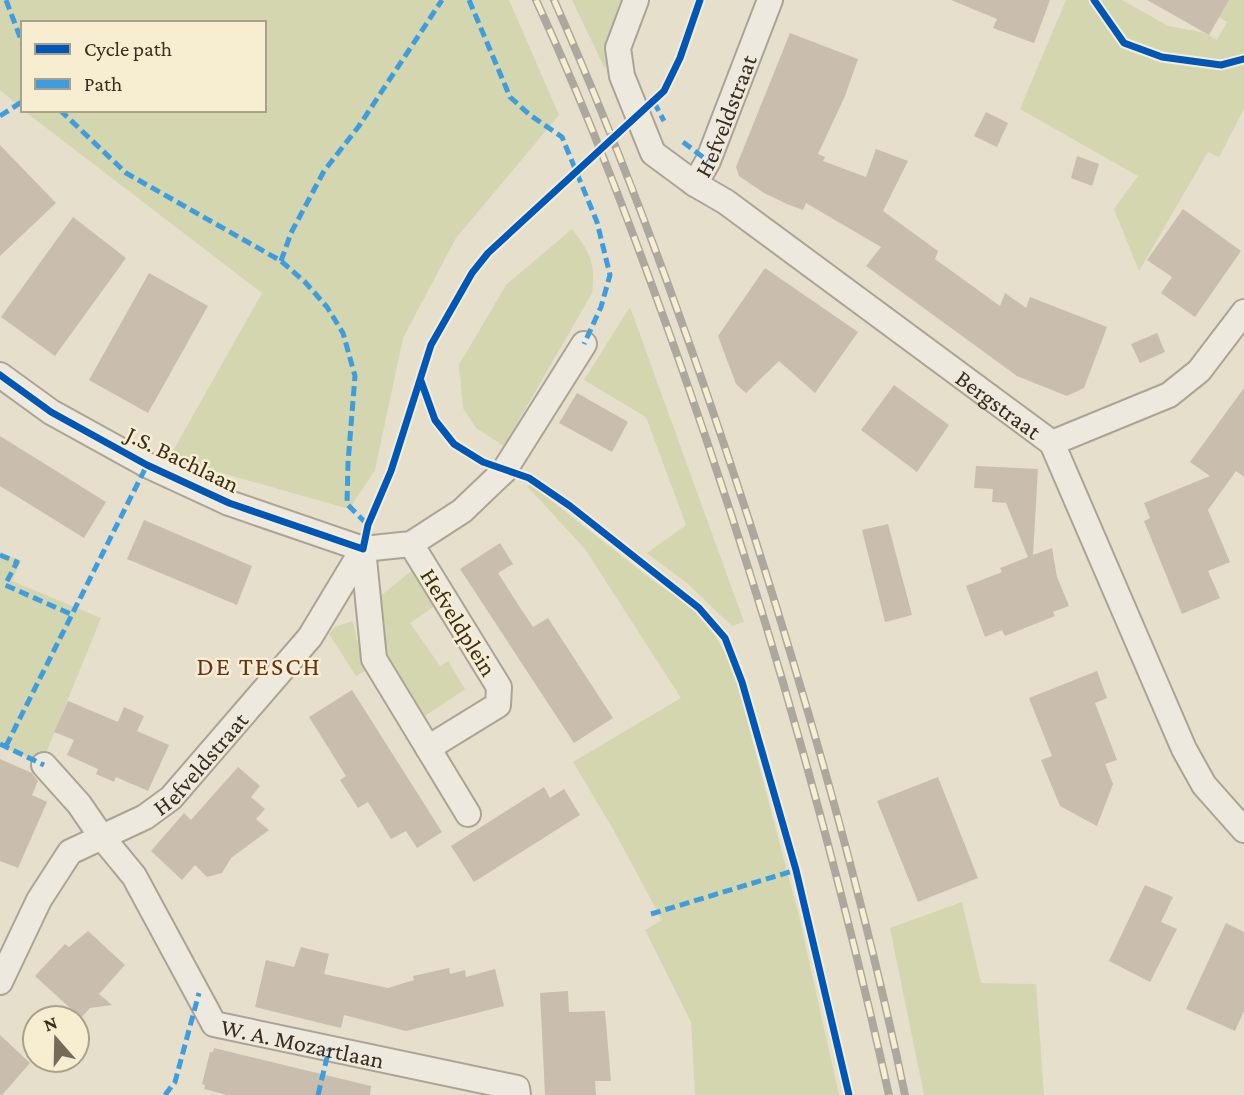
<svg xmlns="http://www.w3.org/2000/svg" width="1244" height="1095" viewBox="0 0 1244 1095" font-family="'Crimson Pro',serif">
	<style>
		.green { fill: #d3d6ae }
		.building { fill: #c9bdad }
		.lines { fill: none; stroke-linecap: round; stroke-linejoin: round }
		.street-casing { stroke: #aba495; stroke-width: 28 }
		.street { stroke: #ede9de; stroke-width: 24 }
		.rail-casing { stroke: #aca89e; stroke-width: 8 }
		.rail { stroke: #f7eed2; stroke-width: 5; stroke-dasharray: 16; stroke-linecap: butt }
		.quiet { stroke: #3e9ddf; stroke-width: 5; stroke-dasharray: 10 5; stroke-linecap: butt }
		.cycleway-casing { stroke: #f7eed2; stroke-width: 11 }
		.cycleway { stroke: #0057b8; stroke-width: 7 }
		.labels { text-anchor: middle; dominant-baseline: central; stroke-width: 5; stroke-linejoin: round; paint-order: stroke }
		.street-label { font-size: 24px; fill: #392d1d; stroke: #f7eed2 }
		.neighbourhood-label { font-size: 26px; letter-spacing: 2px; fill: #68301b; stroke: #f7eed2 }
	</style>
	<rect width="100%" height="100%" fill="#e6dfcc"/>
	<path class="green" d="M0,0H509L559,115L456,238L403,338L375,470L349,509L169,458L262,293L23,110H264V23H23V110L0,90Z
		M572,0H623L613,27L605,69Z
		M1066,0H1122L1168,26L1205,33L1217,40L1227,22L1219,17L1229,0H1244V109L1219,157L1208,152L1139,271L1114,209L1138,176L1020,109Z
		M572,229C590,252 596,264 592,293L504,446L476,428L463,408L459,365L506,285Z
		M630,307L744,622L732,626L688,584L647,553L686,525L646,417L584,380Z
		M530,484L652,580L690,606L714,634L732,664L800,920L839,1095H695L691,1022L645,930L662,920L613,829L573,762L681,698L585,549L527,486Z
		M0,552L21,561L12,581L101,618L42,763L0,746Z
		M415,568L439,603L410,623L440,666L448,661L465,689L425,716L385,651L377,599Z
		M353,621L356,637L367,670L356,676L329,634L335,627Z
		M962,902L981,983L1036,984L1044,1095H924L890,928Z"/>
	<path class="building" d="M951,0H1050L1034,43L993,28L997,19Z
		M1147,0H1229L1209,35Z
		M790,33L858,59L845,96L818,154L825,157L823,161L866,177L876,149L908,161L883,211L938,251L935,259L1000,306L1005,293L1026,308L1030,297L1107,327L1084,388L1067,396L1017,376L866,266L881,247L806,203L803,210L787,204L764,193L739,176L736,167Z
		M986,112L1008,123L997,147L974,136Z
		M0,145L56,203L0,256Z
		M1077,156L1099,164L1092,186L1071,178Z
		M1183,209L1241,251L1195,317L1161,293L1172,277L1147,260Z
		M73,217L126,258L55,356L1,317Z
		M765,268L858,332L815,393L779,361L746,393L736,384L718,336Z
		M149,273L208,306L148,413L89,380Z
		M1157,333L1165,352L1140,363L1131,344Z
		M894,385L949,425L917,472L861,430Z
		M1244,388V477L1236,471L1208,510L1230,562L1208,571L1220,598L1182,614L1144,521L1150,518L1144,503L1210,476L1190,462Z
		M577,393L628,422L612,452L559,423Z
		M0,436L106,502L84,538L0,486Z
		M976,466L1038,469L1033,555L1052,548L1057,577L1069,606L1053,612L1055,616L1005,636L1002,630L985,637L966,586L1002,572L1000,568L1028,557L1006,503L992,502L993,489L974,488Z
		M144,520L252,566L237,605L127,559Z
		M888,524L912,615L885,622L862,530Z
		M500,543L513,564L498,573L517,603L533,627L548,618L613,718L574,743L460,569Z
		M1097,671L1107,698L1095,703L1117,760L1105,764L1113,784L1097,826L1060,806L1041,760L1052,756L1029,698Z
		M352,690L442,832L417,848L406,831L391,839L368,802L358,808L340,780L346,776L309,717Z
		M68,701L118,722L124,707L144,716L137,731L169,745L148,791L116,777L114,782L96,774L98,769L67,755L74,740L54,732Z
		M0,759L32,773L38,781L32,795L47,802L18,868L0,861Z
		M238,767L260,786L251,797L265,809L256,819L269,830L231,858L222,873L207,877L195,865L182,880L151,851L184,813L191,820Z
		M938,777L978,878L918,902L877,801Z
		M544,787L550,798L564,789L580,815L474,882L451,846Z
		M1145,885L1173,897L1161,922L1177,929L1150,982L1109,961Z
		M1226,923L1244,932V1011L1235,1031L1186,1009Z
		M88,931L125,965L99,994L112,1005L90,1008L81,1018L35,976L65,944L69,947Z
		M301,947L329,954L324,974L388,988L414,980L413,976L449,968L450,974L465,970L466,977L495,969L504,1006L406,1031L344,1015L341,1028L255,1007L266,960L294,967Z
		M568,991L569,1012L605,1011L611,1081H595L596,1095H545L540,993Z
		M0,1035L30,1063L2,1095H0Z
		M214,1048L371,1086L370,1095H227L204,1089L205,1085L202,1084L210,1052H213Z"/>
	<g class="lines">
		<g class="street-casing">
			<g id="street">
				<path id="s1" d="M636,0L618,48L622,76L653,153L695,184L726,202L1052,443L1184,749L1204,785L1244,830"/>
				<path id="s2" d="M695,184L708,161L770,0"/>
				<path d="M0,375L51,412L147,465L229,503L363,549L411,544L462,511L504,471L584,344"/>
				<path d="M1052,443L1169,395L1199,371L1244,312"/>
				<path d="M363,549L374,659L428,748L498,705L499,687L411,544"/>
				<path d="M428,748L468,814"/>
				<path id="s3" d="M44,765L79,804L101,836L134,876L214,1024L517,1088L518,1095"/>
				<path id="s4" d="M0,982L39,900L70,852L145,817L171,798L310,637L363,549"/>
			</g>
		</g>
		<use href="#street" class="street"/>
		<g class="rail-casing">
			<path id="rail" d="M536,0C591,119 637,242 681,366C765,604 834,848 889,1095
				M554,0C632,176 697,358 756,542C814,724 866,908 905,1095"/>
		</g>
		<use href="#rail" class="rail"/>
		<path class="quiet" d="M6,0L23,45
			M469,0L510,97L530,115L562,137L597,222L610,275L601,307L584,344
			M654,102L664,121
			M60,110L126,173L281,261L305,282L327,307L343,333L355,376L348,463L347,504L368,525
			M0,116L23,101
			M683,142L708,161
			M281,261L291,233L324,171L359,126L442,0
			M0,555L17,562L5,585L73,615
			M0,744L44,765
			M6,746L147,465
			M651,914L796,870
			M165,1095L175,1082L199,993
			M318,1095L329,1049"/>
		<g class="cycleway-casing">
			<path id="cycleway" d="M1094,0L1124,43L1162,57L1221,65L1244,59
				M0,375L51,412L147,465L229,503L363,549L368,525L391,471L431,345L472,273L488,253L664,91L680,58L700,0
				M421,381L435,420L454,444L483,462L529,478L570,506L699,608L725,638L742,682L796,870L849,1095"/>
		</g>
		<use href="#cycleway" class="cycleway"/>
	</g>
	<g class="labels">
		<g class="street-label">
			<text stroke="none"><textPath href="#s2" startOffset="75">Hefveldstraat</textPath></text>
			<text stroke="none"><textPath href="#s1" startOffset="590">Bergstraat</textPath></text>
			<text transform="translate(183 459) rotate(26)">J.S. Bachlaan</text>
			<text transform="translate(459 622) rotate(58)">Hefveldplein</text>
			<text stroke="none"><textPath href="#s4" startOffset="308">Hefveldstraat</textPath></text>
			<text stroke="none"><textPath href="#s3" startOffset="402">W. A. Mozartlaan</textPath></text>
		</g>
		<g class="neighbourhood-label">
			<text x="259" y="666">DE TESCH</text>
		</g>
	</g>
	<rect x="21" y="21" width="245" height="91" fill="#f7eed2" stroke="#aba18a" stroke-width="2"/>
	<rect x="35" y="44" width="35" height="10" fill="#0057b8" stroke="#aba18a" stroke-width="2"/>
	<text x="84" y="56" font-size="21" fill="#392d1d">Cycle path</text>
	<rect x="35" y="79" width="35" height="10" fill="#3e9ddf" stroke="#aba18a" stroke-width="2"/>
	<text x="84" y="91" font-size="21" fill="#392d1d">Path</text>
	<g transform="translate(56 1039) rotate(340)"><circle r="33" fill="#f7eed2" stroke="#aba18a" stroke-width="2"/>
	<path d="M0-5L12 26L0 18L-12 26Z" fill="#766b5a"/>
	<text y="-10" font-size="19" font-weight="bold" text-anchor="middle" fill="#392d1d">N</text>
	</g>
</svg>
